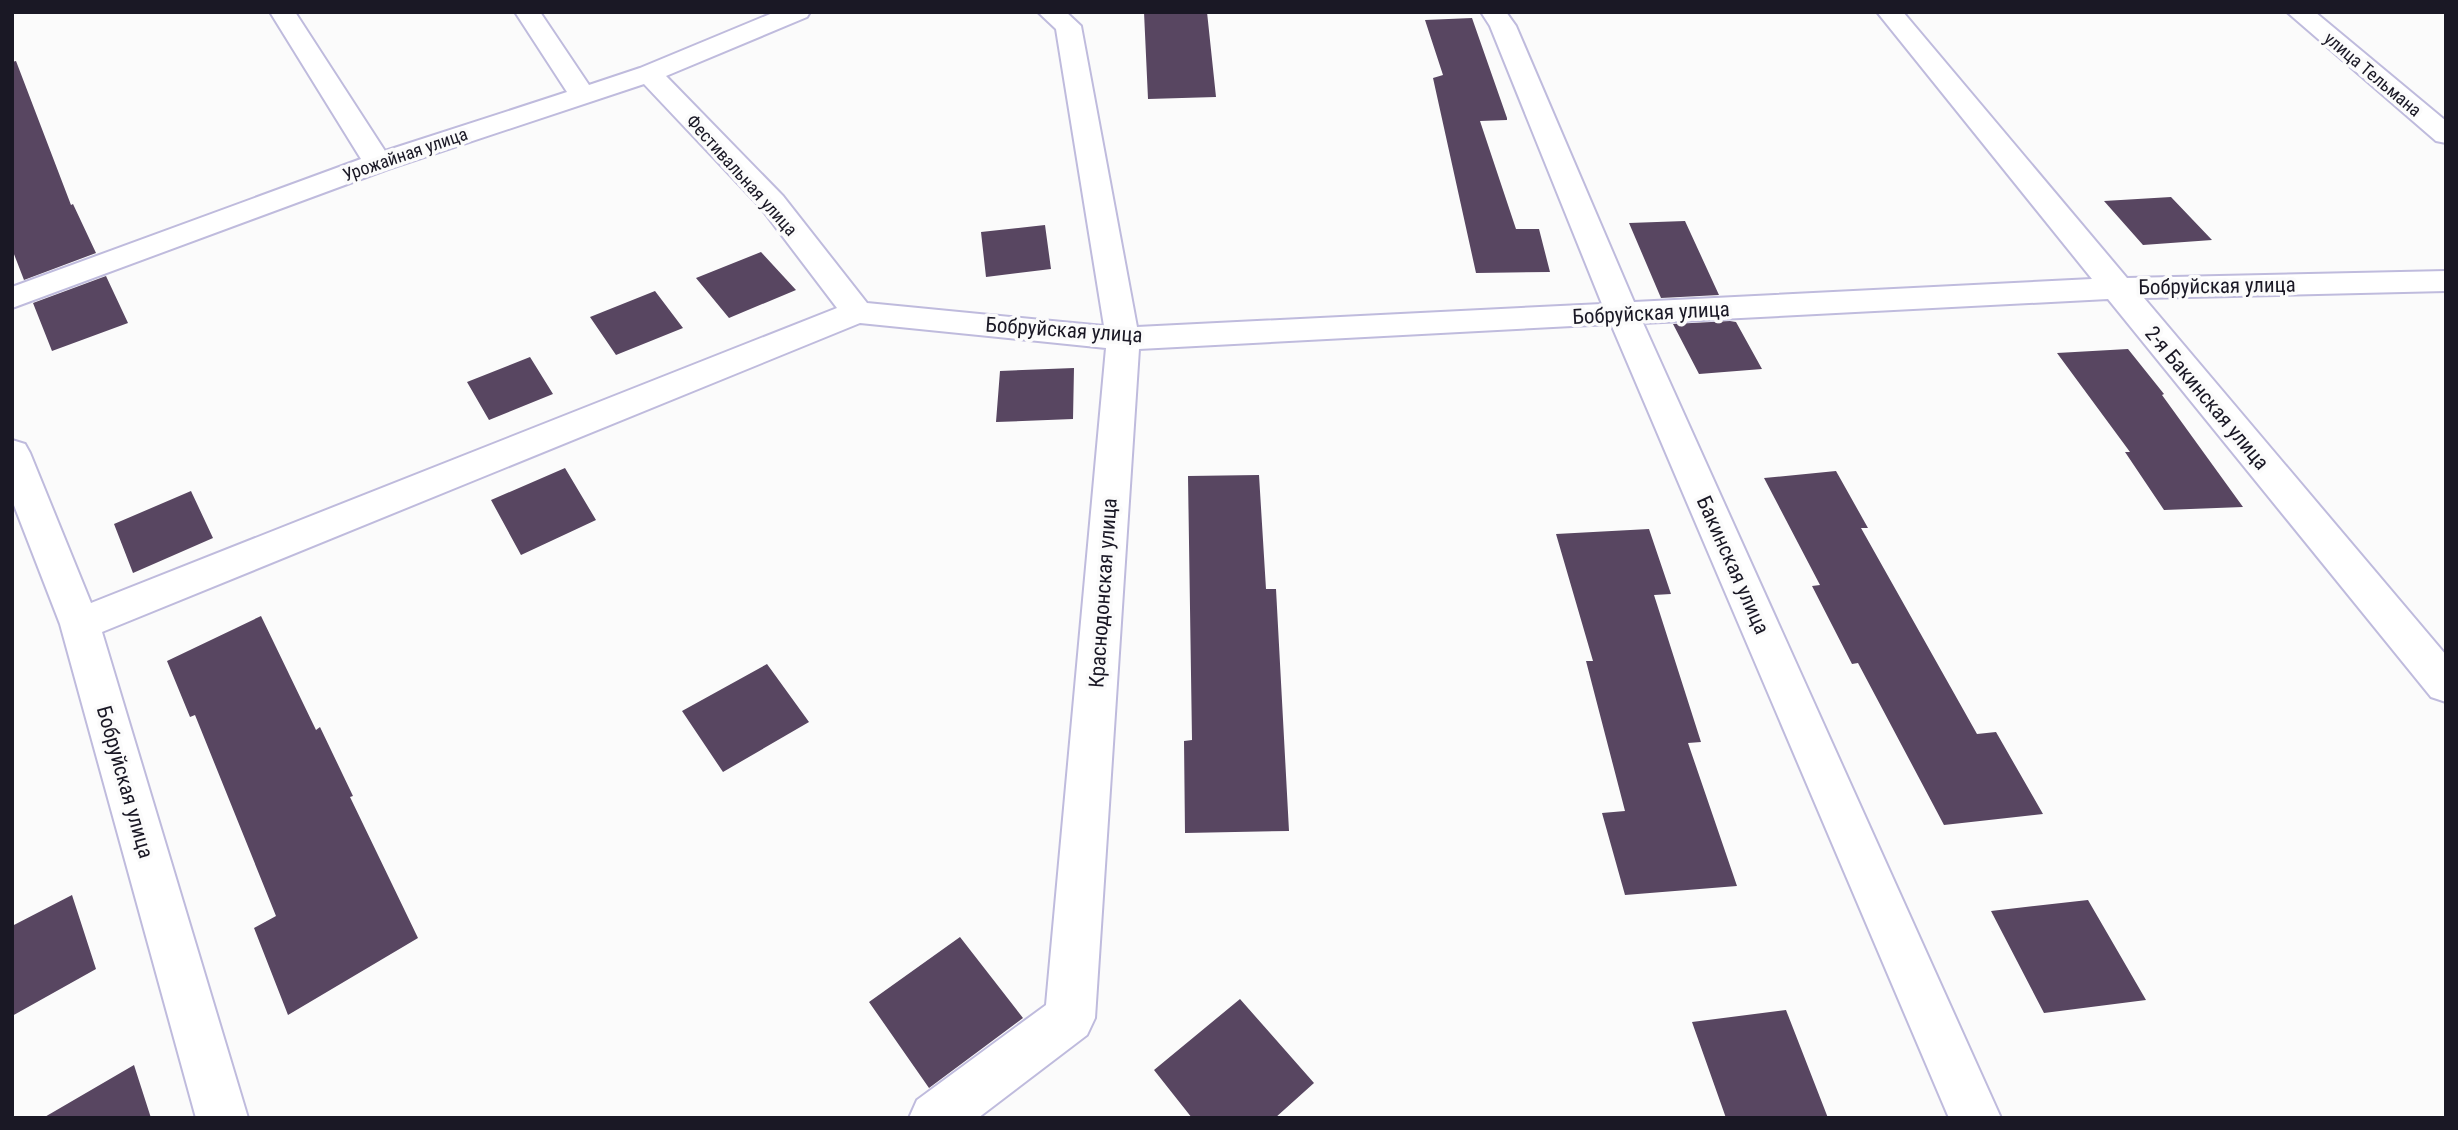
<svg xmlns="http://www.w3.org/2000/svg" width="2458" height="1130" viewBox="0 0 2458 1130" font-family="'Roboto Condensed',sans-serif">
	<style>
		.building { fill: #584661 }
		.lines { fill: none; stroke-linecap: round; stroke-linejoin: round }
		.street-casing { stroke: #bfbbdd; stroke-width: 4 }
		.street { fill: #fff; fill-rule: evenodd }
		.labels { text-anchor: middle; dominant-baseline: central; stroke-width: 7; stroke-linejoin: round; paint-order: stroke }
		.far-street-label { font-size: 18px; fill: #1a1825; stroke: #fbfbfb }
		.street-label { font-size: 21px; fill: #1a1825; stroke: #fbfbfb }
	</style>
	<rect width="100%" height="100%" fill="#fbfbfb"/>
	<path class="building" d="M1144,12H1207L1216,97L1148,99Z
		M1472,18L1507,118V120L1480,121L1516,229H1539L1550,272L1476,273L1433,78L1443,75L1425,20Z
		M16,61L71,205L73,204L96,253L24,280L12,249V62Z
		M2171,197L2212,240L2143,245L2104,201Z
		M1685,221L1719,295L1661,298L1629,223Z
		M1045,225L1051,269L986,277L981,232Z
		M761,252L796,290L729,318L696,278Z
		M106,276L128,323L52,351L33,303Z
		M655,291L683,328L616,355L590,317Z
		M1730,321L1736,322L1762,369L1699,374L1673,324Z
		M2128,349L2164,394L2162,395L2243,507L2164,510L2125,452H2130L2057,353Z
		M530,357L553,394L489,420L467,382Z
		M1074,368L1073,419L996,422L1000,371Z
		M565,468L596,520L521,555L491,500Z
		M1836,471L1868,528H1861L1977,734L1996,732L2043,814L1944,825L1858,663L1852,664L1812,586L1820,585L1764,478Z
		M1259,475L1266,589H1276L1289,831L1185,833L1184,741L1192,740L1188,476Z
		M191,491L213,538L133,573L114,524Z
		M1649,529L1671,594L1654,595L1701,742L1688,743L1737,886L1625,895L1602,813L1625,811L1586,661H1593L1556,534Z
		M261,616L316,730L320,727L353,796L350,797L418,938L288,1015L254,928L276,916L195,715L190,717L167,661Z
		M767,664L809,722L723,772L682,711Z
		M72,895L96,969L12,1016V926Z
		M2088,900L2146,1000L2044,1013L1991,911Z
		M960,937L1023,1018L929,1088L869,1002Z
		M1240,999L1314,1083L1275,1118H1192L1154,1070Z
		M1786,1010L1828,1118H1726L1692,1022Z
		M134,1065L151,1118H43Z"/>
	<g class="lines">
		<g class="street-casing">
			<path id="street" d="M270,12H295L385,151L567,92L515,12H540L589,85L640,68L775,12H810L807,17L666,76L783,196L867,303L1104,326L1056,29L1038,12H1066L1081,26L1137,327L1602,304L1490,26L1481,12H1506L1516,26L1634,302L2092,279L1877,12H1903L2127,278L2446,271V291L2144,298L2446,655V702L2431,697L2108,299L1643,323L2001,1118H1949L1611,324L1139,349L1095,1018L1087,1035L978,1118H909L917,1100L1046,1005L1106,348L860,323L102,632L248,1118H196L60,624L12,500V440L25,444L30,453L91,603L837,308L761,208L644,84L388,169L12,308V287L361,159Z
				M2287,12H2315L2446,121V143L2436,141Z"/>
		</g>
		<use href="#street" class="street"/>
	</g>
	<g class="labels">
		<g class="far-street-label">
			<text transform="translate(2373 74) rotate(40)">улица Тельмана</text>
			<text transform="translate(405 154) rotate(-19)">Урожайная улица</text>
			<text transform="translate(742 175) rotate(48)">Фестивальная улица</text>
		</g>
		<g class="street-label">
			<text transform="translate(2217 286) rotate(-1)">Бобруйская улица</text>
			<text transform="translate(1651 313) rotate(-3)">Бобруйская улица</text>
			<text transform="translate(1064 330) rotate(4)">Бобруйская улица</text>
			<text transform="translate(2207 398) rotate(50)">2-я Бакинская улица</text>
			<text transform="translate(1733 565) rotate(66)">Бакинская улица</text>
			<text transform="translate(1103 593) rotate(-86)">Краснодонская улица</text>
			<text transform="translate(125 782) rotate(74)">Бобруйская улица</text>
		</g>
	</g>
	<rect width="2458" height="1130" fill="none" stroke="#1a1825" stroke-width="28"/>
</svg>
